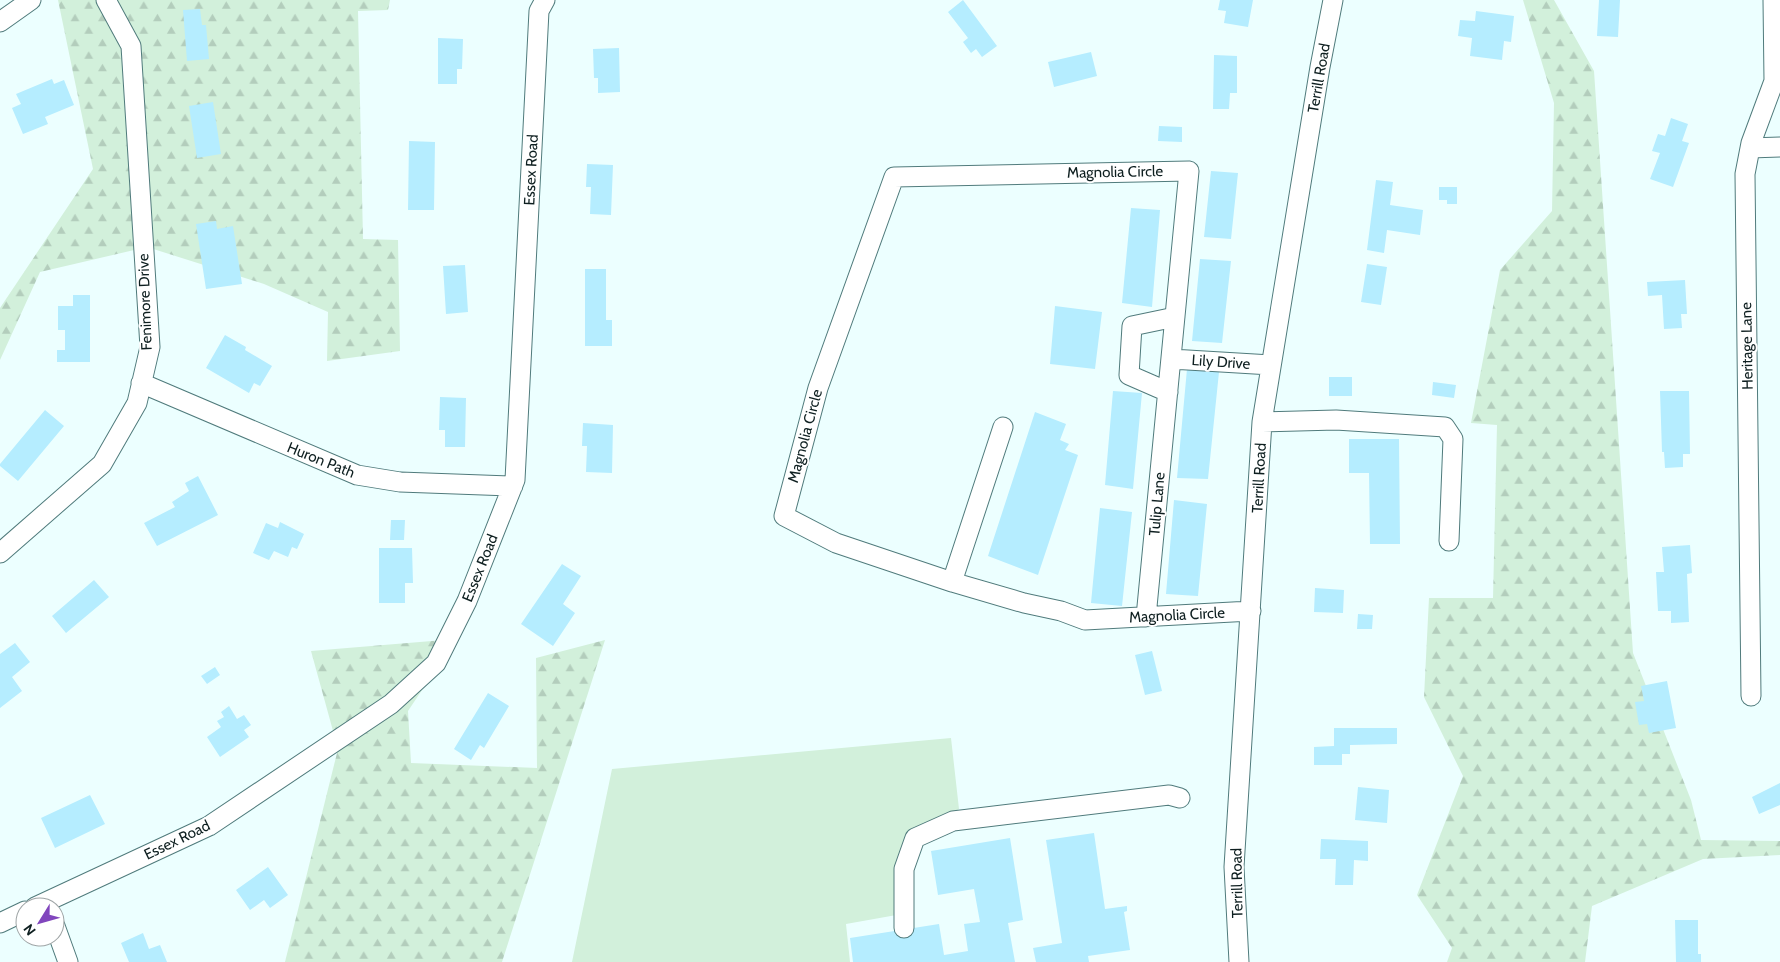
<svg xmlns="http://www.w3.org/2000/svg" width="1780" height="962" viewBox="0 0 1780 962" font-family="Cabin,sans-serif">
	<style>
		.forest { fill: url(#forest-firs) }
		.green { fill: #d2f0db }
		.building { fill: #b5edff }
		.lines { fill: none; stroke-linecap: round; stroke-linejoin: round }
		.minor-casing { stroke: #507b7c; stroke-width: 21 }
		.minor { stroke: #fff; stroke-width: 19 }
		.labels { text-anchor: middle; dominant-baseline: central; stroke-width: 4; stroke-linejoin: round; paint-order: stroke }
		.street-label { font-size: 15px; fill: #0e1f20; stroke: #fff }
	</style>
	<defs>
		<pattern id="forest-firs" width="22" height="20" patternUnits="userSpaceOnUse" patternTransform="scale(1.25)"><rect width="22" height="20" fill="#d2f0db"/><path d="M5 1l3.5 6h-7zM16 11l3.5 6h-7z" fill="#b3cdbc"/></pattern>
	</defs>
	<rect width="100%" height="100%" fill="#ecffff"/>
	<path class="forest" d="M58,0H390L388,10L358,11L363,239L398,240L400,351L327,361L328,312L264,284L147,247L40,272L0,360V308L93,169Z
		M1523,0H1554L1594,71L1633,653L1691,800L1701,840L1780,841V855L1703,859L1592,906L1585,962H1447L1452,948L1417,895L1463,776L1424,697L1429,598H1493L1497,425L1471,423L1500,270L1552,211L1554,103Z
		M456,639L408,711L411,763L537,768L536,658L605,640L502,962H285L338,749L311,651Z"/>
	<path class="green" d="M951,738L959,809L905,840L902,914L846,924L850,962H572L612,769Z"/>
	<path class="building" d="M963,0L997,46L982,57L976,49L971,53L963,42L968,38L948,12Z
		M1220,0H1253L1248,27L1224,23L1226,11L1218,10Z
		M1599,0H1620L1618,37L1597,36Z
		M200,9L202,25H206L209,59L187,61L183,10Z
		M1476,11L1514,16L1511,42L1504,41L1502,60L1470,56L1472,38L1458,36L1460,20L1475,21Z
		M438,38L463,39L462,69H457V84H438Z
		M619,48L620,92L598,93V78H594L593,49Z
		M1091,52L1097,76L1054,87L1048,62Z
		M1214,55L1237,56V93H1230L1229,109H1213Z
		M52,79L54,84L64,80L74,105L45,117L48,124L23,134L12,108L21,104L16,94Z
		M213,102L221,154L197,158L189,106Z
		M1671,118L1688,124L1682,141L1689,143L1673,187L1650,179L1660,153L1652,151L1658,134L1665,136Z
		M1159,126L1182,127V142L1158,141Z
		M409,141L435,142L434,210H408Z
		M587,164L613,165L611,215L590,214L591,187H586Z
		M1211,171L1238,173L1231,239L1204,237Z
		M1376,180L1393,182L1390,205L1423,210L1420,235L1387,230L1384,253L1367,250Z
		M1439,187H1457V204H1447V200H1439Z
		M1131,208L1160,210L1152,307L1122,303Z
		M216,221L217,229L233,226L242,284L206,289L196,224Z
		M1200,259L1231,261L1222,343L1192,341Z
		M1367,264L1387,267L1381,305L1361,302Z
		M465,265L468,312L446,314L443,266Z
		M585,269H606V320H612V346H585Z
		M1685,280L1687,314H1681L1682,328L1664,329L1662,295L1648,296L1647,282Z
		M73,295H90V362H57V350H65V330H58V306H73Z
		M1055,306L1102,312L1095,369L1050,364Z
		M225,335L246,347L245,350L272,366L260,386L254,383L249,393L206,368Z
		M1187,369L1219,372L1208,479L1177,478Z
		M1329,377H1352V396H1329Z
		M1433,382L1456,385L1454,398L1432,395Z
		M1113,391L1142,393L1133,489L1105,485Z
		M1660,391H1689L1690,454H1683V467L1665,468L1664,452H1662Z
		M440,397L466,398L465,447H445V430H439Z
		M45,410L64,426L18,481L0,466V464Z
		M1035,412L1066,424L1060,440L1069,444L1065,450L1078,455L1038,575L988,556Z
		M583,423L613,425L612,473L586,472L587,446H582Z
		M1349,439H1399L1400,544H1370L1369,473H1349Z
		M198,476L218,515L157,546L144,523L175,507L172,502L189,491L185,483Z
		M1174,500L1207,504L1198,596L1166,594Z
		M1100,508L1132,512L1122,606L1091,603Z
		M391,520H405L404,540H390Z
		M280,522L304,534L297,549L292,547L288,557L274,551L269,560L253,553L266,523L278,528Z
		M1690,545L1692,573L1687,574L1689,622L1671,623V611H1658L1656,572H1664L1662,547Z
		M379,548H412L413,583H405V603H379Z
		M562,564L581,576L563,604L575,613L553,646L521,624Z
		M94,580L109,597L66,633L52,616Z
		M1315,588L1344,590L1343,613L1314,612Z
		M1358,614L1373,615L1372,629H1357Z
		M15,643L30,662L12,677L22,691L0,708V654Z
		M1152,651L1162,691L1145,695L1135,655Z
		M215,667L220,675L207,684L201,676Z
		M1667,681L1676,728L1649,733L1647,724L1639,725L1635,702L1644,701L1641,686Z
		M488,693L509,706L484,748L480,745L471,760L454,749Z
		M229,706L237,719L244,715L251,725L244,730L249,737L220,757L207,737L221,727L217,721L224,717L221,712Z
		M1334,728H1397V744L1350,745V754H1342V765H1314V747L1334,746Z
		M1780,783V805L1759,814L1752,797Z
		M1358,787L1389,790L1387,823L1355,820Z
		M90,795L105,824L55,848L41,818Z
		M1094,833L1105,909L1127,906V911L1124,912L1130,950L1088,956L1089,962H1036L1033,948L1062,943L1046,840Z
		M1010,838L1023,920L1008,923L1015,962H853L850,938L939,924L944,955L968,951L964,924L980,922L974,889L938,895L931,851Z
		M1321,839L1368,841V861L1354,860L1353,885H1335L1336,859H1320Z
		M268,867L288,895L270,908L264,900L250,910L236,890Z
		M1675,920H1698V954H1701V962H1676Z
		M143,933L149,949L160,945L167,962H129L121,943Z"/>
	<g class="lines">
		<g class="minor-casing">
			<path id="minor" d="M0,22L31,0
				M1750,148L1780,147
				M1171,359L1271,365
				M141,383L357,475L400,482L513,486
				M1168,392L1129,375L1132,326L1175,317
				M1262,422L1336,420L1445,427L1453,439L1449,541
				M0,553L102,464L137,403L150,347L131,46L106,0
				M952,582L1003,427
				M1146,617L1189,171L894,177L818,388L784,516L836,543L952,582L1024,603L1061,611L1085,620L1251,611
				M1751,696L1745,174L1751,143L1774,81L1773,0
				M35,907L209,826L391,704L436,663L467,601L515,480L539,11L545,0
				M0,923L25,911
				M55,926L68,962
				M904,928V869L915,838L953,821L1169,795L1180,798
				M1239,962L1234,867L1262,422L1320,67L1333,0"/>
		</g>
		<use href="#minor" class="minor"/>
	</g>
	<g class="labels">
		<g class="street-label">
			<text transform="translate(1319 78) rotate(-80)">Terrill Road</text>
			<text transform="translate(531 170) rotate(-87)">Essex Road</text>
			<text transform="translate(1115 172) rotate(-1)">Magnolia Circle</text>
			<text transform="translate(145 302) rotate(-92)">Fenimore Drive</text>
			<text transform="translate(1747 346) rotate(-91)">Heritage Lane</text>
			<text transform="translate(1221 362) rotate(4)">Lily Drive</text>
			<text transform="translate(805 436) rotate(-75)">Magnolia Circle</text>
			<text transform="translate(321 460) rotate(22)">Huron Path</text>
			<text transform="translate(1259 478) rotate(-87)">Terrill Road</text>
			<text transform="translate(1157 504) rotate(-85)">Tulip Lane</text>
			<text transform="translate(480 568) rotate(-68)">Essex Road</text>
			<text transform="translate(1177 615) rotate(-3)">Magnolia Circle</text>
			<text transform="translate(177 840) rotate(-26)">Essex Road</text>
			<text transform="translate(1237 883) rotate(-91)">Terrill Road</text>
		</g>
	</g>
	<g transform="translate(40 922) rotate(233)"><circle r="24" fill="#ffffff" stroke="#9fa5a6"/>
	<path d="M0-4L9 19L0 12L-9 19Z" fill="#8146bd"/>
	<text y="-8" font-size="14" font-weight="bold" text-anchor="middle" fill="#0e1f20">N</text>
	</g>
</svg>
